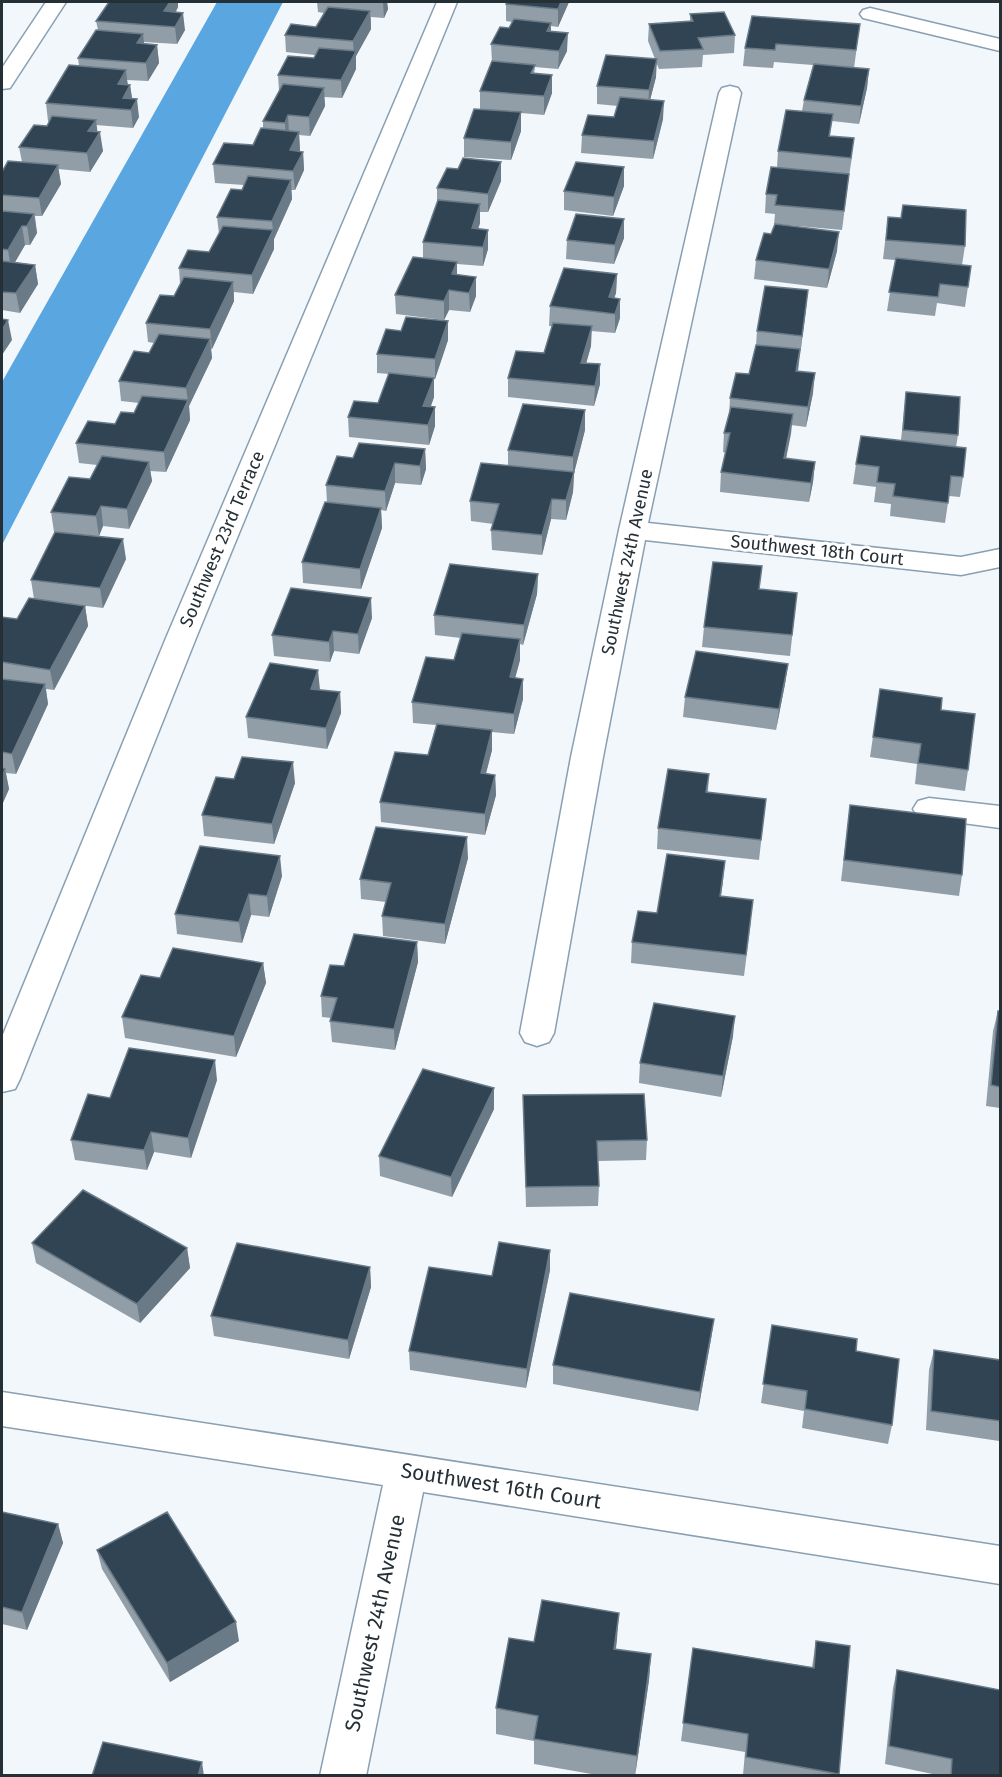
<svg xmlns="http://www.w3.org/2000/svg" width="1002" height="1777" viewBox="0 0 1002 1777" font-family="'Fira Sans',sans-serif">
	<style>
		.water { fill: #59a6e0 }
		.lines { fill: none; stroke-linecap: round; stroke-linejoin: round }
		.minor-casing { stroke: #899fb2; stroke-width: 3 }
		.minor { fill: #fff; fill-rule: evenodd }
		.wall { fill: #919ea8 }
		.shaded-wall { fill: #6a7a86 }
		.building { fill: #304454; stroke: #6a7a86; stroke-width: 1.5 }
		.labels { text-anchor: middle; dominant-baseline: central; stroke-width: 6; stroke-linejoin: round; paint-order: stroke }
		.street-label { font-size: 18px; fill: #252f36; stroke: #fff }
		.near-street-label { font-size: 21px; fill: #252f36; stroke: #fff }
	</style>
	<rect width="100%" height="100%" fill="#f2f7fb"/>
	<path class="water" d="M217,2H283L2,545V382Z"/>
	<g class="lines">
		<g class="minor-casing">
			<path id="minor" d="M46,2H66L10,88L2,89V68Z
				M437,2H457L196,638L20,1079L15,1089L2,1092V1037L166,638Z
				M870,8L1000,39V51L863,18L860,14L863,10Z
				M730,86L738,88L741,93L648,523L961,557L1000,549V567L961,575L645,540L603,757L554,1033L549,1042L537,1046L525,1042L520,1033L571,757L619,530L719,93L722,88Z
				M929,798L1000,806V828L918,817L913,809L918,801Z
				M2,1392L1000,1546V1584L423,1492L366,1776H320L383,1485L2,1426Z"/>
		</g>
		<use href="#minor" class="minor"/>
	</g>
	<path class="wall" d="M109,2H178V7L176,12L185,30L177,44L144,42V44L157,45L159,63L148,81L127,80L128,85H130L132,99L139,117L133,128L96,125L97,132L103,151L90,172L58,169L61,184L42,216H35L37,233L30,245H25L15,262L35,265L38,284L20,313L2,310V172L22,162L19,147L47,126L49,121H48L46,103L79,66L78,58L98,30L96,21Z
		M317,2H387L388,9L384,18L371,17V29L356,56V69L342,98L324,97L325,106L310,136L299,135L300,151L303,152L304,170L295,190H291L292,199L274,239V249L253,294L234,292V301L212,349H211L212,358L189,406L190,420L166,472L150,471L152,481L129,529L103,526L99,536L54,532L51,512L90,479L97,465L79,463L76,443L115,424L134,413L139,403L121,401L119,381L149,353L154,343L148,342L146,323L174,296L180,284L179,268L209,252L219,234L217,217L242,190L244,185L215,183L213,164L253,145L263,129V121L279,91L278,75L314,58L315,55L286,52L285,35L316,27L324,13L318,12Z
		M569,2L558,27L551,26V32L567,51L558,69L535,67L534,74L552,75V93L544,115L521,113V131L511,160L464,157V138L480,109V91L492,62L491,44L509,28L512,22L506,21V4Z
		M690,14L735,35L734,53L703,55L702,67L659,69L656,62V77L650,100L663,119L653,159L581,153L582,135L614,117L618,106L597,104V86L655,59L648,41L649,24L690,21Z
		M860,24L854,68L869,69L867,88L859,124L832,121L830,136L852,157L849,176L842,230L775,224L837,251L827,288L754,279L756,260L771,234L775,224H774L775,214L765,213L766,194L777,168L778,151L802,111L804,100L813,65L774,62L773,68L743,66L745,48Z
		M624,167V186L613,216L564,210V191Z
		M501,181L488,212H480V223L478,229L488,230V249L483,266L457,264V275L476,277V296L470,312L449,310L444,320L396,314L395,295L423,259V242L437,202V188Z
		M888,217L965,246L962,265L971,266L965,307L937,303L935,316L887,311L895,260L883,259Z
		M624,238L614,264L566,259L567,240Z
		M617,274L616,293L614,298L620,299V318L615,333L591,331V346L586,363L600,364V384L594,406L508,397V378L544,353L552,326H549L550,306Z
		M806,309L798,371L813,393L806,427L791,425L786,459L815,462L813,482L809,502L720,492L721,472L726,453L723,452L724,433L729,416L730,398L749,374L756,345L757,331Z
		M448,321V340L435,379H434V397L431,406L435,407V426L429,445L349,437L348,417L378,403L389,374L377,373V354L401,331Z
		M906,392L958,435L956,447L963,477L960,497L949,496L945,523L890,516L891,504L874,502L876,487L853,484L856,464L901,440Z
		M585,410V430L574,473L573,492L566,520L551,519L542,555L492,550L491,530L493,524L471,521L470,501L508,465V450Z
		M425,449L426,469L421,485L395,483L386,511L381,510L382,528L361,589L303,583L302,562L327,503L326,485L353,458Z
		M126,559L103,608L71,604L85,606L88,626L54,690L46,689L48,704L16,774L6,773L9,789L2,805V617L17,619L34,599L31,580Z
		M538,574L537,594L523,645L520,644V660L515,678L523,699L514,734L492,732V750L486,773L495,775L496,795L485,835L381,822L380,802L428,755L436,725L413,723L412,702L454,660L461,638L435,635L434,615Z
		M797,593L790,656L702,647L704,627Z
		M372,618L359,654L334,651L330,662L274,656L272,635Z
		M788,664L785,684L776,730L683,717L685,697Z
		M880,689L941,710L968,770L965,791L915,784L917,764L870,757Z
		M319,690L340,692L341,713L327,749L248,738L246,717Z
		M709,774L708,792L766,799L759,860L657,849L658,828Z
		M234,779L295,783L274,844L204,836L202,815Z
		M850,805L962,875L959,896L841,881Z
		M468,858L445,944L383,936L382,916L386,902L361,899L360,879Z
		M282,876L269,917L251,915L242,943L177,934L175,914Z
		M723,881L721,896L751,921L744,976L631,963L632,942L657,913Z
		M417,942L418,962L395,1050L332,1042L330,1021L331,1018L322,1017L321,996L344,966Z
		M263,963L266,983L236,1057L125,1038L122,1017L160,978Z
		M998,1011H1000V1108L986,1106L993,1031Z
		M733,1036L721,1097L639,1083L640,1063Z
		M217,1080L191,1158L154,1152L147,1170L75,1160L71,1140L110,1098Z
		M523,1095L647,1140L646,1160L598,1161L599,1186L598,1206L526,1207Z
		M494,1109L452,1197L380,1176L379,1156Z
		M32,1243L187,1248L190,1268L140,1323L36,1263Z
		M550,1250V1270L526,1388L410,1370L409,1351L492,1276Z
		M370,1267L371,1287L349,1359L214,1336L211,1316Z
		M714,1319L711,1339L698,1411L553,1384V1365Z
		M772,1325L856,1351L892,1425L888,1444L802,1428L804,1411L761,1403Z
		M934,1350L1000,1360V1458L999,1457V1441L926,1430L929,1370Z
		M2,1512L58,1524L63,1543L27,1630L2,1624Z
		M97,1550L239,1641L170,1682L102,1569Z
		M617,1639L616,1649L651,1654L649,1680L635,1776H603L534,1764V1741L496,1734V1708L534,1642Z
		M816,1641L850,1646L838,1776L743,1775L745,1752L681,1741L693,1648L812,1667Z
		M897,1670L1000,1776H942L885,1764L893,1688Z"/>
	<path class="shaded-wall" d="M170,2H178V7L167,26L164,11Z
		M383,2H387L388,9L384,18Z
		M561,2H569L558,27V9Z
		M370,11L371,29L356,56V69L342,98L341,80L354,55L353,41Z
		M183,13L185,30L177,44L175,27Z
		M551,23V41L547,31Z
		M568,33L567,51L558,69L559,51Z
		M143,34L145,52L137,43Z
		M157,45L159,63L148,81L146,63Z
		M657,59L656,77L648,108L649,90Z
		M869,69L867,88L859,124L861,106Z
		M126,70L128,88L118,84Z
		M552,75V93L544,115V96Z
		M130,85L133,104L123,98Z
		M324,88L325,106L310,136L309,117Z
		M137,99L139,117L133,128L131,110Z
		M664,101L663,119L653,159L654,141Z
		M521,112V131L511,160V142Z
		M288,115L289,134L286,141L285,123Z
		M96,120L98,136L100,132L103,151L90,172L87,153L88,131Z
		M299,132L300,150L291,169L290,150Z
		M303,152L304,170L295,190L293,171Z
		M501,162V181L488,212V194Z
		M58,165L61,184L42,216L39,198Z
		M624,167V186L613,216L614,197Z
		M291,180L292,199L274,239V249L253,294L252,275L273,231L272,221Z
		M480,204V223L472,247V228Z
		M34,214L37,233L30,245L27,226Z
		M624,219V238L614,264L615,245Z
		M22,226L25,245L11,269L8,250Z
		M488,230V249L483,266V247Z
		M839,232L837,251L827,288L829,269Z
		M457,262V282L452,274Z
		M35,265L38,284L20,313L16,293Z
		M617,274L616,293L609,313V297Z
		M476,277V296L470,312L469,293Z
		M233,282L234,301L212,349L210,329Z
		M449,290V310L444,320V301Z
		M808,290L806,309L800,355L802,336Z
		M620,299V318L615,333V314Z
		M8,320L12,340L2,355V330Z
		M448,321V340L435,379V359Z
		M592,326L591,346L581,382V363Z
		M210,339L212,358L189,406L190,420L166,472L164,452L188,402L186,388Z
		M800,349L798,369L794,390L796,371Z
		M600,364V384L594,406L595,386Z
		M815,373L813,393L806,427L808,407Z
		M434,378V397L424,425L423,406Z
		M435,407V426L429,445L428,425Z
		M585,410V430L574,473L573,492L566,520V500L573,475V457Z
		M793,414L791,434L782,478L784,458Z
		M425,449L426,469L421,485L420,466Z
		M149,462L152,481L129,529L127,509Z
		M815,462L813,482L809,502L811,483Z
		M395,463V483L386,511L385,491Z
		M552,499L551,519L542,555V535Z
		M101,506L103,526L99,536L96,516Z
		M381,508L382,528L361,589L360,569Z
		M123,539L126,559L103,608L100,588Z
		M538,574L537,594L523,645L524,625Z
		M371,598L372,618L359,654L358,634Z
		M85,606L88,626L54,690L50,670Z
		M333,631L334,651L330,662L329,642Z
		M520,639V660L510,697V677Z
		M788,664L785,684L776,730L779,709Z
		M318,670L320,690L311,689Z
		M523,679V699L514,734V714Z
		M45,684L48,704L16,774L12,754Z
		M340,692L341,713L327,749L326,728Z
		M492,730V750L481,793V773Z
		M293,762L295,783L274,844L272,824Z
		M5,769L9,789L2,805V776Z
		M495,775L496,795L485,835V814Z
		M467,837L468,858L445,944V924Z
		M280,856L282,876L269,917L267,896Z
		M725,861L723,881L718,916L720,896Z
		M249,894L251,915L242,943L239,922Z
		M417,942L418,962L395,1050L394,1029Z
		M263,963L266,983L236,1057L234,1036Z
		M735,1016L733,1036L721,1097L723,1076Z
		M215,1060L217,1080L191,1158L188,1138Z
		M494,1088V1109L452,1197L451,1177Z
		M151,1132L154,1152L147,1170L144,1150Z
		M187,1248L190,1268L140,1323L137,1304Z
		M550,1250V1270L526,1388L527,1369Z
		M370,1267L371,1287L349,1359L348,1340Z
		M714,1319L711,1339L698,1411L700,1392Z
		M58,1524L63,1543L27,1630L22,1612Z
		M619,1613L617,1639L612,1674L614,1649Z
		M236,1622L239,1641L170,1682L167,1663Z
		M651,1654L649,1680L635,1776L637,1756Z
		M202,1762L204,1776H198Z"/>
	<path class="building" d="M109,2H170L164,11L183,13L175,27L96,21Z
		M507,2H561L558,9L506,4Z
		M328,7L370,11L353,41L285,35L291,24L316,27Z
		M724,12L735,35L698,38L703,49L660,51L649,24L693,21L690,14Z
		M752,16L860,24L856,50L776,44L775,50L745,48Z
		M514,19L551,23L547,31L568,33L559,51L491,44L500,27L509,28Z
		M96,30L143,34L137,43L157,45L146,63L78,58Z
		M319,48L356,51L341,80L278,75L288,56L314,58Z
		M606,55L657,59L649,90L597,86Z
		M492,61L535,65L531,73L552,75L544,96L480,91Z
		M814,64L869,69L861,106L804,100Z
		M69,65L126,70L118,84L130,85L123,98L137,99L131,110L46,103Z
		M283,84L324,88L309,117L288,115L285,123L263,121Z
		M620,97L664,101L654,141L582,135L588,115L614,117Z
		M474,109L521,112L511,142L464,138Z
		M786,110L833,114L829,136L854,138L851,158L778,151Z
		M52,116L96,120L88,131L100,132L87,153L19,147L34,125L47,126Z
		M261,128L299,132L290,150L303,152L293,171L213,164L224,143L253,145Z
		M463,158L501,162L488,194L437,188L447,168L458,169Z
		M8,161L58,165L39,198L2,195V172Z
		M576,162L624,167L614,197L564,191Z
		M771,167L849,174L844,211L775,205L777,195L766,194Z
		M248,176L291,180L272,221L217,217L231,189L242,190Z
		M438,200L480,204L472,228L488,230L483,247L423,242Z
		M903,205L966,210L965,246L886,240L888,217L901,218Z
		M2,211L34,214L27,226H22L8,250L2,249Z
		M576,214L624,219L615,245L567,240Z
		M775,224L839,232L829,269L756,260L764,233L771,234Z
		M223,226L273,230L252,275L179,268L188,250L209,252Z
		M413,257L457,262L452,274L476,277L469,293L449,290L444,301L395,295Z
		M896,258L971,266L968,287L940,284L938,297L889,292Z
		M2,261L35,265L16,293L2,292Z
		M564,268L617,274L609,297L620,299L615,314L550,306Z
		M184,277L233,282L210,329L146,323L160,295L174,296Z
		M765,286L808,290L802,336L757,331Z
		M406,317L448,321L435,359L377,354L386,329L401,331Z
		M2,319L8,320L2,330Z
		M553,323L592,326L581,363L600,364L595,386L508,378L516,351L544,353Z
		M159,334L210,339L186,388L119,381L134,351L149,353Z
		M756,345L800,349L796,371L815,373L808,407L730,398L736,373L749,374Z
		M389,373L434,378L423,406L435,407L428,425L348,417L354,401L378,403Z
		M906,392L960,397L958,435L903,430Z
		M142,396L188,400L164,452L76,443L88,421L115,424L121,412L134,413Z
		M523,404L585,410L573,457L508,450Z
		M731,407L793,414L784,458L815,462L811,483L721,472L730,433H724Z
		M861,436L966,448L963,477L951,476L948,503L893,496L895,484L877,482L879,467L856,464Z
		M359,443L425,449L420,466L395,463L385,491L326,485L337,456L353,458Z
		M102,456L149,462L127,509L101,506L96,516L51,512L69,477L90,479Z
		M481,463L574,472L566,500L552,499L542,535L491,530L499,504L470,501Z
		M325,502L381,508L360,569L302,562Z
		M55,532L123,539L100,588L31,580Z
		M713,562L762,566L759,589L797,593L792,635L704,627Z
		M450,564L538,574L524,625L434,615Z
		M291,588L371,598L358,634L333,631L329,642L272,635Z
		M29,598L85,606L50,670L2,662V617L17,619Z
		M462,633L520,639L510,677L523,679L514,714L412,702L426,657L454,660Z
		M696,651L788,664L779,709L685,697Z
		M270,663L318,670L311,689L340,692L326,728L246,717Z
		M2,679L45,684L12,754L2,752Z
		M880,689L942,698L941,710L975,714L968,770L918,763L921,744L873,737Z
		M437,724L492,730L481,773L495,775L485,814L380,802L395,752L428,755Z
		M242,757L293,762L272,824L202,815L216,777L234,779Z
		M2,768L5,769L2,776Z
		M668,769L709,774L706,792L766,799L761,840L658,828Z
		M850,805L966,819L962,875L844,860Z
		M376,827L467,837L445,924L382,916L391,883L360,879Z
		M200,846L280,856L267,896L249,894L239,922L175,914Z
		M667,854L725,861L720,896L753,900L746,955L632,942L638,911L657,913Z
		M354,934L417,942L394,1029L330,1021L337,998L321,996L330,965L344,966Z
		M173,948L263,963L234,1036L122,1017L141,975L160,978Z
		M654,1003L735,1016L723,1076L640,1063Z
		M998,1011H1000V1087L991,1085Z
		M129,1048L215,1060L188,1138L151,1132L144,1150L71,1140L88,1094L110,1098Z
		M423,1069L494,1088L451,1177L379,1156Z
		M644,1094L647,1140L597,1141L599,1186L526,1187L523,1095Z
		M83,1190L187,1248L137,1304L32,1243Z
		M499,1242L550,1250L527,1369L409,1351L429,1267L492,1276Z
		M237,1243L370,1267L348,1340L211,1316Z
		M570,1293L714,1319L700,1392L553,1365Z
		M772,1325L857,1339L856,1351L899,1359L892,1425L805,1409L807,1391L763,1384Z
		M934,1350L1000,1360V1421L931,1411Z
		M2,1512L58,1524L22,1612L2,1607Z
		M167,1512L236,1622L167,1663L97,1550Z
		M542,1600L619,1613L614,1649L651,1654L637,1756L534,1739L538,1716L496,1708L509,1638L534,1642Z
		M816,1641L850,1646L839,1774L746,1757L748,1734L683,1723L693,1648L814,1668Z
		M897,1670L1000,1690V1776H951L952,1759L889,1746Z
		M103,1742L202,1762L198,1776H92Z"/>
	<g class="labels">
		<g class="street-label">
			<text transform="translate(222 539) rotate(-67)">Southwest 23rd Terrace</text>
			<text transform="translate(817 550) rotate(6)">Southwest 18th Court</text>
			<text transform="translate(627 562) rotate(-78)">Southwest 24th Avenue</text>
		</g>
		<g class="near-street-label">
			<text transform="translate(501 1486) rotate(9)">Southwest 16th Court</text>
			<text transform="translate(375 1623) rotate(-78)">Southwest 24th Avenue</text>
		</g>
	</g>
	<rect width="1002" height="1777" fill="none" stroke="#252f36" stroke-width="6"/>
</svg>
